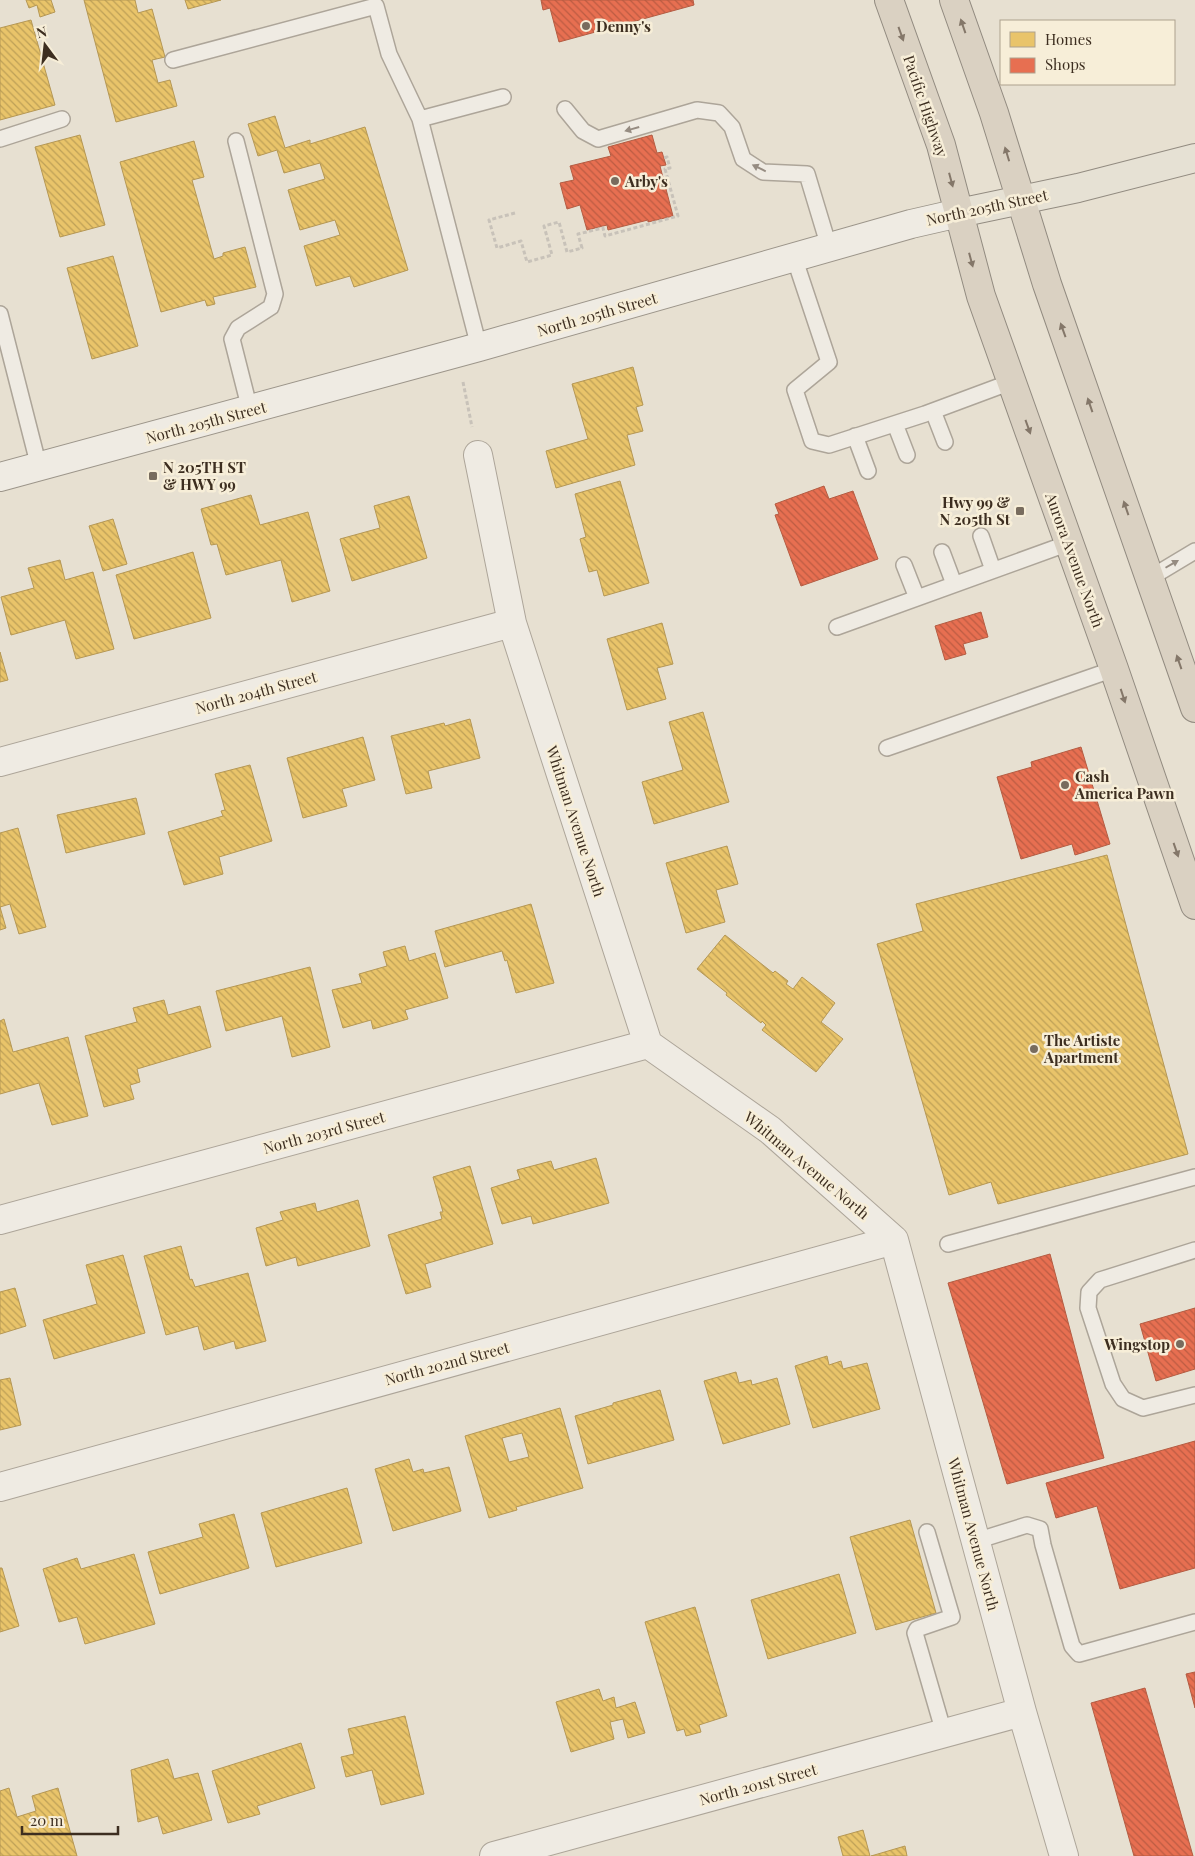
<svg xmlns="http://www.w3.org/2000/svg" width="1195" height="1856" viewBox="0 0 1195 1856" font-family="'Playfair Display',serif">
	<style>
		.homes { fill: url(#homes-back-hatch); stroke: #b59754; fill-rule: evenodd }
		.shops { fill: url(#shops-back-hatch); stroke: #b45c42 }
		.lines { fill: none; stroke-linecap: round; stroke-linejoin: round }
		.lane-casing { stroke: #ada599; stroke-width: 18 }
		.street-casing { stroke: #ada599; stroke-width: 30 }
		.secondary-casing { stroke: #9c958a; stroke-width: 30 }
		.primary-casing { stroke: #928b80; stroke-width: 30 }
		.highway-casing { stroke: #928b80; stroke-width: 30 }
		.path { stroke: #c8c2b9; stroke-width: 3; stroke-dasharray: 4 2.5; stroke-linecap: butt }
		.lane { stroke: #efebe3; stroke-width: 15 }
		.street { stroke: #efebe3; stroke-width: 28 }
		.secondary { stroke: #efebe3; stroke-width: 28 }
		.primary { stroke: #e6e1d4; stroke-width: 28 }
		.highway { stroke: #dad1c2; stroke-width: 28 }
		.oneway { fill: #847769 }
		.oneway2 { fill: #968c82 }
		.poi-dot { fill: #786c5e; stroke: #f7eed8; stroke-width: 2 }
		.labels { text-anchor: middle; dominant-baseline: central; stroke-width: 5; stroke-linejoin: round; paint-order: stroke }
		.poi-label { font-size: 15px; font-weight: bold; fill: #3d2e20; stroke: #f7eed8; text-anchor: start }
		.street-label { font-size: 15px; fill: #3d2e20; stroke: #f7eed8 }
	</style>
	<defs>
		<pattern id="homes-back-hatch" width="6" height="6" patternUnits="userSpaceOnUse" patternTransform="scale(1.25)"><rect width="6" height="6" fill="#e9c46a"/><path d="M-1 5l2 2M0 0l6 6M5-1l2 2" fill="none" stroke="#bea057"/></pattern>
		<pattern id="shops-back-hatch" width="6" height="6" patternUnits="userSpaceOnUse" patternTransform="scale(1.25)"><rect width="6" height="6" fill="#e76f51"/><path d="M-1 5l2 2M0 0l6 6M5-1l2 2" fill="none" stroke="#bc5c43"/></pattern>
	</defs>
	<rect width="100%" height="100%" fill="#e7e0d1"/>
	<path class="homes" d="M26,0H51L55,12L40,17L37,5L29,8Z
		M84,0H135L138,13L152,9L165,57L152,60L158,83L170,80L177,106L116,122Z
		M185,0H221L188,9Z
		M31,20L55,105L0,120V28Z
		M275,116L285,148L310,140V144L365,127L408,270L354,287L350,276L316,286L304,246L340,235L335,220L300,230L288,190L325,179L320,163L284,173L277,150L258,156L248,124Z
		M80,135L105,225L60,237L35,147Z
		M194,141L204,177L192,180L214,259L223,256V253L245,247L256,287L213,297L215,304L207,306L205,300L161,312L120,162Z
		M113,256L138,346L92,359L67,268Z
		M633,367L643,405L636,407L643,431L627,435L635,465L556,488L546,451L588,439L572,384Z
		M620,481L649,583L604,596L597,570L589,572L580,539L586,537L575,494Z
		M251,495L260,525L308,512L330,591L292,602L281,560L226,575L217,544L211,545L201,509Z
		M409,496L427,558L352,581L340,539L380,528L374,506Z
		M113,519L127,564L103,571L89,526Z
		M193,552L211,618L134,639L116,575Z
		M60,560L65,580L93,572L114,649L76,659L65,620L11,635L1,597L34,588L28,568Z
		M662,623L673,664L657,668L666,699L627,710L607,639Z
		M0,652L8,680L0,682Z
		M703,712L729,802L654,824L642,782L683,770L669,722Z
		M470,719L480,758L428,771L432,788L406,794L391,736L444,723L445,726Z
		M363,737L375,780L342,789L347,806L303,818L287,758Z
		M250,765L272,841L219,857L223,874L184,885L168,832L223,816L221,811L225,810L215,774Z
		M136,798L145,834L66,853L57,815Z
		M18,828L46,927L19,934L10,904L0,907L6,928L0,930V833Z
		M727,846L738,884L716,890L725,922L686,933L666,863Z
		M1107,855L1188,1154L998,1204L991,1182L949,1195L877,944L923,931L916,904Z
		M531,904L554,983L516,993L507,960L505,961L502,951L445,967L435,931Z
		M725,935L773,973L775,971L788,981L786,984L793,989L802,977L835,1003L821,1022L843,1039L816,1072L762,1030L766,1025L762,1021L761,1023L726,995L727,993L697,969Z
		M405,946L409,961L435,953L448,998L405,1010L408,1019L373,1029L371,1020L343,1028L332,990L362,983L359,974L387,966L383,952Z
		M310,967L330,1047L292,1057L282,1016L226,1031L216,991Z
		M164,1000L168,1015L200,1006L211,1047L137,1069L140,1082L130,1085L134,1099L104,1107L85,1036L137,1022L133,1008Z
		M4,1019L13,1052L68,1037L88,1116L52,1125L39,1083L0,1094V1021Z
		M596,1158L609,1203L533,1224L531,1216L502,1224L491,1188L520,1179L517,1170L551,1161L554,1170Z
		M470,1166L493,1244L425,1264L431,1287L406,1294L388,1235L442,1219L440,1212H443L433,1177Z
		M358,1200L370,1246L298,1266L296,1257L266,1266L256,1228L283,1220L280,1212L315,1203L317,1212Z
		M181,1246L190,1280L192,1279L195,1287L248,1273L266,1341L236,1349L234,1341L204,1350L198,1326L166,1335L144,1256Z
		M123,1255L145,1333L54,1359L43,1320L97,1304L86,1265Z
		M15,1288L26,1326L0,1334V1292Z
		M827,1356L829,1365L841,1361L843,1369L867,1363L880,1409L813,1428L795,1366Z
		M736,1372L739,1383L751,1380L752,1385L777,1378L790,1424L723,1444L704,1381Z
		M10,1378L21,1425L0,1430V1380Z
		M660,1390L674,1440L588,1464L575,1416L613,1405V1403Z
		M560,1408L583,1488L516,1507L517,1510L489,1518L465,1436ZM522,1433L529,1457L509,1462L502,1438Z
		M409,1459L413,1472L423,1469L424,1473L449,1467L461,1511L393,1531L375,1469Z
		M347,1488L362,1543L276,1567L261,1513Z
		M234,1514L249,1568L160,1594L148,1552L203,1537L199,1524Z
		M910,1520L936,1613L876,1630L850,1537Z
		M134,1554L155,1624L85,1644L77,1617L59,1622L43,1569L77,1558L81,1569Z
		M0,1568H2L19,1626L0,1632Z
		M839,1574L856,1633L768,1659L751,1600Z
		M695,1607L727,1716L699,1725L701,1732L686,1736L684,1729L677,1731L645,1622Z
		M599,1689L603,1701L614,1697L616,1708L635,1702L645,1733L628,1738L623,1719L610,1722L614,1739L571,1752L556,1702Z
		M405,1716L424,1794L381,1805L372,1770L346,1777L341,1757L354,1754L348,1729Z
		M301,1743L315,1788L257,1806L260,1814L228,1823L212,1771Z
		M168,1759L174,1779L198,1773L212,1820L163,1834L158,1816L138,1822L131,1770Z
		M9,1788L17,1817L36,1811L32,1796L58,1788L77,1856H0V1791Z
		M863,1830L870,1856H843L838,1837Z
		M905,1846L907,1856H871Z"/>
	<path class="shops" d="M541,0H693L694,5L559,42L550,8L543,10Z
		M652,135L657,153L662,152L666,165L660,166L673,216L648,222V220L608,230L607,225L587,230L580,205L567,209L560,183L574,180L570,166L611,156L608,147Z
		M824,486L829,499L853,491L878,559L801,586L775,515L779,514L775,504Z
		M981,612L988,637L963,644L966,654L945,660L935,626Z
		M1081,747L1110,844L1075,855L1072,844L1021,859L997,777L1032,767L1031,762Z
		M1050,1254L1104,1458L1007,1484L948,1283Z
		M1195,1308V1369L1156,1381L1140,1324Z
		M1195,1441V1568L1120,1589L1097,1506L1056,1518L1046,1483Z
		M1195,1672V1708L1186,1674Z
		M1145,1688L1193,1856H1134L1091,1703Z"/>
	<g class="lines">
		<g class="lane-casing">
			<path id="lane" d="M173,60L376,6L389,54L420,119L479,347
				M565,109L583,131L598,139L697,110L719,113L732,127L743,159L763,172L807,174L829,247
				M420,119L503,97
				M0,139L62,119
				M236,141L275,294L271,307L238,328L232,339L250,410
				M794,257L829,362L795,390L812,441L829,445L925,414L1011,382
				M0,314L39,467
				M933,411L945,442
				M895,424L907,455
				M855,436L868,471
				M981,536L993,570
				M942,552L954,584
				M904,565L917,598
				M1150,578L1195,551
				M837,627L1069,543
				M887,748L1114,669
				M948,1244L1195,1177
				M1195,1250L1100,1280L1089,1292L1088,1308L1113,1384L1123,1399L1143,1408L1195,1395
				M927,1532L952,1617L917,1629L915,1633L944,1733
				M976,1541L1027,1525L1040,1529L1043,1545L1072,1646L1079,1654L1195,1622"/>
		</g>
		<g class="street-casing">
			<path id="street" d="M478,455L512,623L648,1044L770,1130L894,1240L1022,1712L1064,1856
				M0,762L512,623
				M0,1220L648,1044
				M0,1487L894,1240
				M494,1856L1022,1712"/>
		</g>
		<g class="secondary-casing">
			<path id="secondary" d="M0,477L479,347L911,224L959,213"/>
		</g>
		<g class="primary-casing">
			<path id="primary" d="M959,213L1078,188L1195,158"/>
		</g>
		<g class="highway-casing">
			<path id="highway" d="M889,0L941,145L981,296L1114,669L1195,905
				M954,0L994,113L1047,284L1195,708"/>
		</g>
		<path class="path" d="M515,213L489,220L497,248L521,241L527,262L552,255L544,226L559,222L567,252L582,248L578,234L603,228L605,236L678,216L665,169L670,168L667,157L664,158
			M463,382L472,427"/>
		<use href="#lane" class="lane"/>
		<use href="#street" class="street"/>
		<use href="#secondary" class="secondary"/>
		<use href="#primary" class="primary"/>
		<use href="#highway" class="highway"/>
	</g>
	<defs><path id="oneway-solid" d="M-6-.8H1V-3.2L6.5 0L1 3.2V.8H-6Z" transform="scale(1.25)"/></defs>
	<g class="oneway">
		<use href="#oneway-solid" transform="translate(963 26) rotate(-109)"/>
		<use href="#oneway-solid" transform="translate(901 34) rotate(70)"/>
		<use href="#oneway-solid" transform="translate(1007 154) rotate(-107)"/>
		<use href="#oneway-solid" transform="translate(951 180) rotate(75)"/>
		<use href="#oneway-solid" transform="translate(971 260) rotate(75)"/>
		<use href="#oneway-solid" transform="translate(1063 330) rotate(-110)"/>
		<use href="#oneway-solid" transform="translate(1090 405) rotate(-109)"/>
		<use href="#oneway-solid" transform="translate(1028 427) rotate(70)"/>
		<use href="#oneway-solid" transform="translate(1126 508) rotate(-109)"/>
		<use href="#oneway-solid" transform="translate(1179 662) rotate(-109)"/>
		<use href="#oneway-solid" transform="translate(1123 696) rotate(72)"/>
		<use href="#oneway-solid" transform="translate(1176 850) rotate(71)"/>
	</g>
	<g class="oneway2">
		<use href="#oneway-solid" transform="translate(632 129) rotate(164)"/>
		<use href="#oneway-solid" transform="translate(759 168) rotate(-154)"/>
		<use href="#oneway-solid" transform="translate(1172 564) rotate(-30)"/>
	</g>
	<g class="poi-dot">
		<circle cx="586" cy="26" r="5"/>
		<circle cx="615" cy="181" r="5"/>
		<rect x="148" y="471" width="10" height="10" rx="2.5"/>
		<rect x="1015" y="506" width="10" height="10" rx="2.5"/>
		<circle cx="1065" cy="785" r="5"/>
		<circle cx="1034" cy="1049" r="5"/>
		<circle cx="1180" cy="1344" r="5"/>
	</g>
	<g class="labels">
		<g class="poi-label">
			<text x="596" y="26">Denny's</text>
			<text x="625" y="181">Arby's</text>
			<text x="163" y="467">N 205TH ST<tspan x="163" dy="17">&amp; HWY 99</tspan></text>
			<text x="1010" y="502" text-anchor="end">Hwy 99 &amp;<tspan x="1010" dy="17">N 205th St</tspan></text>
			<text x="1075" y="776">Cash<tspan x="1075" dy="17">America Pawn</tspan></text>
			<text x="1044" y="1040">The Artiste<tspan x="1044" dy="17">Apartment</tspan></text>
			<text x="1170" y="1344" text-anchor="end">Wingstop</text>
		</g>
		<g class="street-label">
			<text transform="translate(926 106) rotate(71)">Pacific Highway</text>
			<text transform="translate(987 207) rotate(-12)">North 205th Street</text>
			<text transform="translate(597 314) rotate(-16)">North 205th Street</text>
			<text transform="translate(206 422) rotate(-15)">North 205th Street</text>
			<text transform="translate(1075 560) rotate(70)">Aurora Avenue North</text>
			<text transform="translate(256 692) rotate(-15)">North 204th Street</text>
			<text transform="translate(576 821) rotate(72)">Whitman Avenue North</text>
			<text transform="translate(324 1132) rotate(-15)">North 203rd Street</text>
			<text transform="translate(807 1165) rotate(40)">Whitman Avenue North</text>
			<text transform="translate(447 1363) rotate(-15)">North 202nd Street</text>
			<text transform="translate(974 1534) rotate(75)">Whitman Avenue North</text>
			<text transform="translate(758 1784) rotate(-15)">North 201st Street</text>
		</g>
	</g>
	<rect x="1000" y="20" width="175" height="65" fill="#f7eed8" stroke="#ada18e"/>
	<rect x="1010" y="32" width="25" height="15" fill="#e9c46a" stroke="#ada18e"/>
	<text x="1045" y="45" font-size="15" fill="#3d2e20">Homes</text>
	<rect x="1010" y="58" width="25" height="15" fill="#e76f51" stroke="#ada18e"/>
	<text x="1045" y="70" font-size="15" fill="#3d2e20">Shops</text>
	<g transform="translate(45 45) rotate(345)" stroke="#f7eed8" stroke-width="4" paint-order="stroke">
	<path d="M0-4L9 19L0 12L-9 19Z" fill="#3d2e20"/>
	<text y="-8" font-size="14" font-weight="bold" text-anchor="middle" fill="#3d2e20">N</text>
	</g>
	<path d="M22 1826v8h96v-8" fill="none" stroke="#3d2e20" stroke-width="2.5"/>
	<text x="30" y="1826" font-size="15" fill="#3d2e20" stroke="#f7eed8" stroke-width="4" paint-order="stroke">20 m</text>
</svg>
